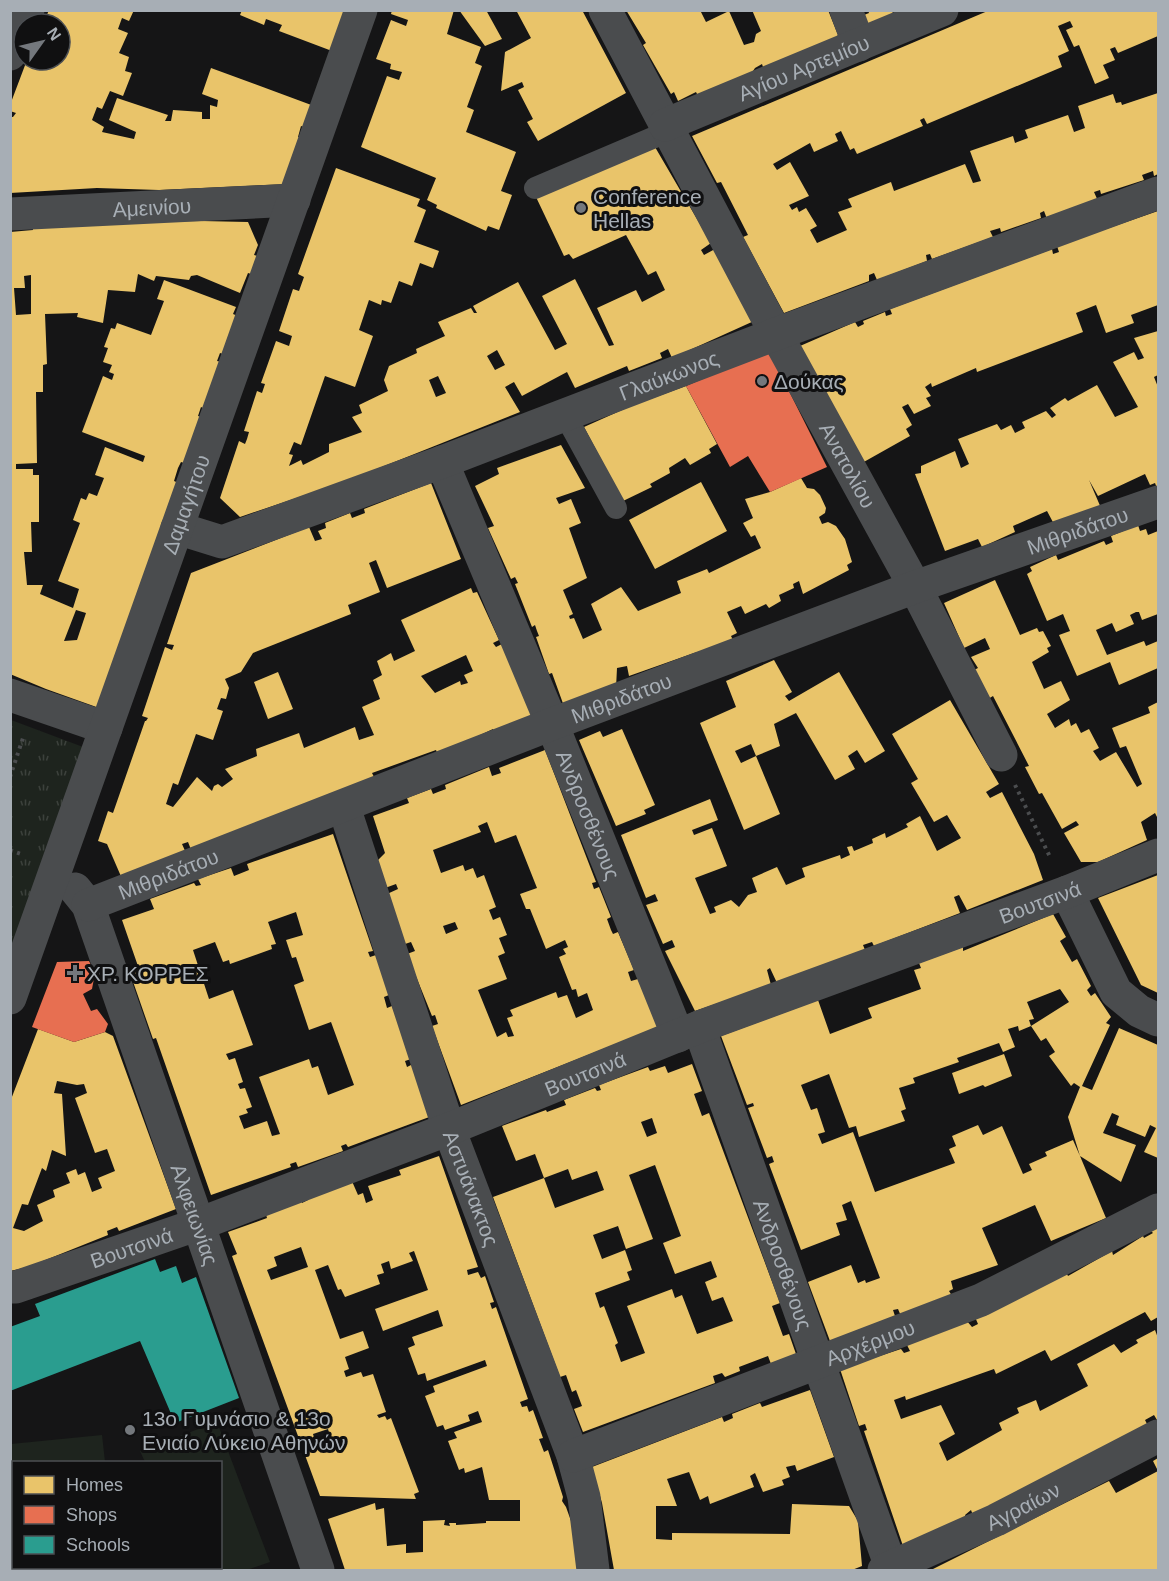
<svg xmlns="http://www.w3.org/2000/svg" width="1169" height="1581" viewBox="0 0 1169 1581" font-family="Helvetica,sans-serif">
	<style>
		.park { fill: url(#park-tufts) }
		.pitch { fill: #1e241e }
		.homes { fill: #e9c46a; fill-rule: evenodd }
		.shops { fill: #e76f51 }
		.schools { fill: #2a9d8f }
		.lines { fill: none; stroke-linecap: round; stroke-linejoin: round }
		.path { stroke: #4b4d4f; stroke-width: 4; stroke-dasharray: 3 4.5; stroke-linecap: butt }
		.lane { stroke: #4a4c4e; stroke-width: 22 }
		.street { stroke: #4a4c4e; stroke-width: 33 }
		.poi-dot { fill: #74787d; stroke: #101011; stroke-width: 2 }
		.labels { text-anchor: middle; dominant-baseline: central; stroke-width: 6; stroke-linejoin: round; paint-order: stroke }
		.street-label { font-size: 21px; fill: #a7aeb5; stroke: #101011 }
		.poi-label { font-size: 21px; fill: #a7aeb5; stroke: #101011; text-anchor: start }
	</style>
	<defs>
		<pattern id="park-tufts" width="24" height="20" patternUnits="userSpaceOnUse" patternTransform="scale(1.5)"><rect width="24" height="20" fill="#1e241e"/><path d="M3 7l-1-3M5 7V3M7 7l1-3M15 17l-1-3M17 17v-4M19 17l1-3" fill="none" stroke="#3c413c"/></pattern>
	</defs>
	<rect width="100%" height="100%" fill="#151516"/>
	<path class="park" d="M11,720L83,747L11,957Z"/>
	<path class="pitch" d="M217,1422L270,1562L247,1570H185L184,1568H220V1462H145L140,1451Z
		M102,1435L105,1462H14L13,1499H11V1444Z"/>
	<path class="homes" d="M49,10H134L129,21L122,18L118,29L128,33L119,53L129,57L125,71L132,73L123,96L110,91L102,109L97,107L92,120L104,127L102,132L134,139L136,132L109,120L117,98L168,115L165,121H171L173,110L202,112V119H210V105L217,107L218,100L202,94L211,68L314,106L306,128L301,126L298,137L305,139L288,184L159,190L97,188L10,193V117H13L16,113L10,111V105L27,60H60V24H49L51,19L46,17Z
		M242,10H348L332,51L279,31L282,25L266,19L264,25L240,15Z
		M392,10H454L447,34L481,47L475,63L482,66L467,107L474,110L466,132L516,152L501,191L512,195L499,230L488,226L486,231L436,208L437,205L427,200L436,178L361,147L387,76L399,80L402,72L390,69L391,64L376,59L391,20L406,26L408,20L391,14Z
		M459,10H486L502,39L485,46Z
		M516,10H582L626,93L538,141L527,122L533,119L518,90L524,87L522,82L501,91L505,52L531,38Z
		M626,10H700L706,22L729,11L744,45L754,42L756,34L761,31L752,10H828L838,35L834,40L764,70L762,64L755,68L751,74L698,96L696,92L678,101L674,92L671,94L643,45L646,43Z
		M868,10H892L894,18L869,28L864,15L869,13Z
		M990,10H1158V36L1118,53L1115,47L1110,49L1115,60L1103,65L1109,78L1095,84L1079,45L1074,47L1066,30L1073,27L1070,21L1058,26L1069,51L1058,56L1062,67L927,124L924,118L920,120L923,126L857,154L854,148L850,150L841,131L835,134L838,141L814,152L810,143L773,164L777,170L790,162L809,196L789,205L792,210L797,207L799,212L806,208L817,226L810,230L817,243L847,230L838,212L852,207L848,199L891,182L894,191L965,164L973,183L981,181L970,151L1013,136L1015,143L1028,138L1025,130L1068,115L1074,132L1085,128L1078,106L1113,94L1116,103L1121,102L1122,105L1158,93V174L1154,176L1153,171L1142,175L1144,180L1101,194L1100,190L1094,192L1098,201L1047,219L1044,211L1040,213L1041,218L1001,232L1000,228L990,231L993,237L932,259L930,254L926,255L927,261L877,280L874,273L869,275V281L784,313L743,237L748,235L721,182L717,183L692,136Z
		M655,147L711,243L701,250L704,255L715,249L754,321L672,358L668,349L660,353L662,358L629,371L627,366L575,388L567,372L522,396L514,382L505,387L520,412L344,482L240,517L220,498L239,441L245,444L247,439L249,432L244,431L257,391L262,393L265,384L261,383L276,341L289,346L292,336L279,331L293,289L299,291L304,277L298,274L336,168L420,199L417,206L426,210L414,242L439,251L433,268L420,263L412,286L399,281L391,303L382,300L381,305L369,300L359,330L373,336L355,387L325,376L301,445L294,442L289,454L293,455L289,466L301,460L303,465L329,452V444L362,432L352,417L362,413L359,405L388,391L384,380L389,366L417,353L416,349L445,336L438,322L471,308L474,313H477L473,306L518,282L555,350L567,344L542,296L575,279L609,346L614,345L597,308L636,290L642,302L665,290L656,271L648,275L626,235L573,259L569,254L564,256L536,197ZM497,350L505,365L495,370L487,356ZM438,376L446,393L436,397L429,380Z
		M1158,211V305L1131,315L1134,323L1106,333L1096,305L1076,313L1083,332L977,372L976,368L932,387L931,383L925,387L931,396L926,398L931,406L914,414L908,404L902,407L912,425L906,429L910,436L862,463L800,346L855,322L858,327L864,324L863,321L885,312L886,316L892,314L890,309L1052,249L1053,254L1059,252L1057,246Z
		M201,221L248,222L258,245L254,255L261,257L254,275L248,273L240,293L197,275L191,276L189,280L156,276L154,281L138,274L135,292L108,290L103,323L77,317L78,313L45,314L47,364L43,365V392H36L37,463L16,464V469H33V475H39V522H31L32,552H24L27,585H43L40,594L73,608L79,589L58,581L80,523L73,520L81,498L86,500L89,493L97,496L104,478L95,475L105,447L143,462L145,456L82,432L103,376L112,380L114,374L109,372L112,365L103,362L108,348L104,347L111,328L115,329L117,323L151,335L164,301L157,299L164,280L236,307L233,314L240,317L226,355L220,353L217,361L222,362L205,409L201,407L198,416L204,418L187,464L181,462L178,468L174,481L183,485L102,709L46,689L10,674V232L33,230L32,223ZM31,275V314L16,315L14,288H25L24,276ZM76,610L86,613L77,640L64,641Z
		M1158,331V375L1154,377L1158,387V491L1155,483L1150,485L1145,474L1098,496L1089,480L1101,508L1055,526L1047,511L1013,526L1015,532L982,547L978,539L945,551L915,474L921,473V466L955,451L961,468L969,464L958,439L997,424L1001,430L1011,425L1015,433L1025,428L1022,422L1046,411L1052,418L1056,415L1050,408L1065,398L1068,401L1097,385L1115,417L1138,407L1113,362L1134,352L1138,360L1144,358L1134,338Z
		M686,386L717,444L709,449L711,453L690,465L685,458L669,468L670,473L650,484L652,487L623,501L584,427L631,406Z
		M561,445L585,488L556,498L559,504L571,499L581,523L569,528L587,578L563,590L573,614L569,616L570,619L574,618L583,639L602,630L591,604L621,587L638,611L681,593L677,581L707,569L709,573L761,548L755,535L751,537L743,523L753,518L745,499L770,492L801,478L807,488L814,489L820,495L826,508L825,513L819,517L822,524L828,522L836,526L845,539L852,562L847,565L849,570L803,594L799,581L793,584L794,588L779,595L781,601L769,608L766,604L745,614L741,606L727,612L737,633L731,636L734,642L694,653L629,676L627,666L617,668L616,688L565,709L552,673L549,674L536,637L539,636L537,631L535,625L532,627L515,584L518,583L515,577L511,579L488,528L494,526L475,486L499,474L497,468Z
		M701,482L727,531L655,569L629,520Z
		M431,483L461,559L387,588L376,560L369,563L380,592L348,605L351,614L253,653L241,672L225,679L229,688L226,699L221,698L217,709L223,711L213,740L196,734L178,785L173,783L166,804L173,807L197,777L212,791L214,786L218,784L222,787L233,779L225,769L257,756L256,749L299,733L304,748L355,727L359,740L374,735L362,707L380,699L373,680L382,675L377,661L391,653L394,661L415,651L401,620L471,588L473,593L477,592L499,640L493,643L496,647L502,644L533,718L496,735L493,729L438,755L436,750L372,773L374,777L192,852L188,842L182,844L186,853L123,881L107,844L98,841L108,811L113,813L145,721H146L148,718L142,716L165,647L172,650L174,645L167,644L191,573L309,527L315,541L322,539L318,531L326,528L325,523L350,513L352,518L365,513L364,509ZM466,655L473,671L464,675L468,683L461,685L460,681L435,693L421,676Z
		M1138,525L1140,531L1146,529L1148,535L1158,531V614L1142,620L1139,612H1136L1130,615L1134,624L1116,632L1112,623L1096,630L1107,655L1144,641L1146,646L1158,641V668L1119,685L1110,662L1077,676L1059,635L1070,631L1063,614L1047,621L1027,574L1032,571L1030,567L1056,555L1058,560L1104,541L1106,545L1113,542L1111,536Z
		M995,580L1020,635L1037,628L1039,632L1043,631L1051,646L1047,648L1049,652L1032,662L1044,689L1061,681L1070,700L1047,714L1055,728L1069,719L1071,726L1076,723L1081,733L1089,729L1099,748L1093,751L1100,761L1116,752L1137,787L1142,784L1126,746L1120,748L1112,728L1150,713L1148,707L1158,702V819L1155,813L1141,822L1147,840L1098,862H1081L1064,833L1079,825L1076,821L1062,829L1042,793L1039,794L1025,767L1029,766L993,696L988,699L972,671L978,668L971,657L990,649L985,638L964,648L944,603Z
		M774,660L792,692L785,696L789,701L839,672L885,751L865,763L857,750L848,756L855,769L835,780L796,713L774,724L780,746L756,756L751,744L735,751L741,763L756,756L780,814L744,830L700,723L736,707L726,681Z
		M278,672L293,709L268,719L254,682Z
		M950,700L999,784L986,792L990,798L1002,792L1034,854L1043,880L967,910L959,895L954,897L960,913L874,946L872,942L863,945L865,950L777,983L770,968L767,970L771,985L695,1011L665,951L675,947L672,940L663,944L646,905L658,901L655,894L646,898L621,835L710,799L718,820L692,830L694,835L712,828L727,866L695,878L710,914L716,912L714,907L731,900L739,907L748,895L757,892L752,878L777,867L786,885L805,877L802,868L840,855L841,859L850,855L847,847L852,846L854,851L873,843L872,839L885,833L886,838L908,827L906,824L920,816L937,851L961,838L947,815L934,822L911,783L918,779L892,734Z
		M622,729L655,805L644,810L646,814L616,826L579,740L600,731L603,737Z
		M545,750L596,882L592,883L594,889L599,887L611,917L607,919L611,930L613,934L618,932L634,970L628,972L631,981L638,979L659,1027L461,1105L432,1026L438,1024L435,1015L432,1016L407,954L415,951L411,942L405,944L387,894L398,889L396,884L385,888L376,862L385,853L373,816L409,803L407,798L431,789L433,794L438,792L446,789L445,785L489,767L492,776L501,773L499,768ZM487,822L495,843L516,835L537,888L520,894L526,909H530L546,949L565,940L568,947L563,949L566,954L559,957L572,990L576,989L578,997L587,993L593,1010L576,1018L567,995L558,998L556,992L510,1010L513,1016L507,1018L514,1036L508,1037L506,1032L497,1037L478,990L507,979L498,956L505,953L499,938L507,935L500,917L493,920L489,910L496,907L484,875L477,878L473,868L465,871L463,865L441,873L433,850L481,832L478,826ZM455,922L458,929L446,934L443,926Z
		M333,834L373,951L368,952L370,957L376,955L389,995L384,997L387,1008L392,1006L411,1059L405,1061L407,1067L413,1064L432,1116L348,1147L346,1144L341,1146L343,1151L298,1167L296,1162L290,1164L291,1167L211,1195L156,1038L153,1039L130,973L139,969L122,920L154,909L150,899L194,883L196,886L201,885L198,879L231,868L234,876L249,870L247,864ZM296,912L303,935L286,940L292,958L296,957L304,981L294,985L309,1030L331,1022L354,1085L328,1095L318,1066L312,1068L309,1059L259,1077L280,1134L272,1136L267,1121L244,1129L239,1116L248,1113L246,1109L252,1107L245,1088L240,1089L238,1084L243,1082L235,1058L229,1060L226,1054L253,1045L233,990L209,999L193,950L215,942L223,962L229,960L230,964L272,949L271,945L276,944L268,922Z
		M1158,875V993L1141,985L1098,898Z
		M1053,914L1066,937L1060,941L1072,962L1077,959L1091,986L1087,990L1091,996L1095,993L1111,1017L1106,1023L1110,1025L1082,1086L1092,1090L1119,1028L1158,1045V1158L1144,1152L1156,1128L1150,1125L1145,1137L1116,1125L1119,1116L1112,1113L1103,1133L1136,1145L1121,1182L1080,1156L1106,1218L1051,1241L1035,1205L982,1228L998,1265L951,1281L953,1289L949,1291L952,1296L901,1316L898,1309L893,1310L895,1316L830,1341L808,1282L851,1265L858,1283L865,1280L866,1283L880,1278L851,1201L842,1205L847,1220L836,1223L840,1235L801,1250L769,1164L774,1162L772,1156L767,1158L748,1108L754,1106L753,1103L747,1105L721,1036L818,1000L830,1034L872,1018L868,1008L921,989L914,970L921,968L919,963L963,947V951ZM1060,989L1069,1002L1031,1026L1041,1041L1046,1038L1055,1052L1049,1056L1071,1086L1074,1083L1080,1087L1068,1117L1080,1156L1073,1140L1045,1152L1047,1156L1029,1164L1032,1170L1023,1174L1002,1126L983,1135L978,1125L952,1136L956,1146L949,1149L955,1163L875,1192L853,1132L822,1144L818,1134L825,1132L817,1108L811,1110L801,1085L829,1074L849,1128L856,1126L859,1137L905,1121L901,1111L906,1109L899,1088L915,1083L913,1078L959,1062L957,1058L999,1043L1003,1052L1015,1047L1008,1029L1018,1026L1019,1031L1031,1026L1029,1020L1034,1019L1027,1002Z
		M38,1029L74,1042L105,1032L113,1036L176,1209L119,1231L117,1227L107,1231L108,1235L28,1267L10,1271V1102ZM57,1081L77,1085L84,1084L87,1093L75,1098L95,1153L107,1149L115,1171L98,1178L102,1188L92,1192L85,1172L78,1175L76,1169L66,1173L70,1183L53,1190L55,1197L37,1205L43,1221L24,1231L13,1228L22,1204L28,1205L42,1168L46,1171L52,1150L66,1156L62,1094L54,1093Z
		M1004,1054L1012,1076L985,1087L983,1085L959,1094L952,1073Z
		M692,1064L702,1091L694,1094L702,1116L709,1113L780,1303L772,1306L783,1336L789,1334L796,1354L771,1364L768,1356L739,1367L740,1371L725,1377L722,1373L713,1376L715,1383L583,1432L574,1409L582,1406L576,1390L572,1392L566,1375L560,1377L493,1197L544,1178L555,1208L604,1190L597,1171L572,1180L568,1169L544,1178L535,1154L516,1161L502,1126L546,1110L547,1112L566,1105L564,1100L595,1088L597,1091L601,1090L599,1085L648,1067L650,1071L665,1066L668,1073ZM652,1118L657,1133L647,1137L641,1122ZM655,1165L681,1236L663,1243L675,1274L711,1261L717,1277L705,1282L712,1301L723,1297L733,1321L697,1334L682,1295L675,1298L672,1289L627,1306L645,1353L621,1362L615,1345L618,1343L604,1306L600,1308L595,1293L630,1280L627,1272L632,1270L625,1250L602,1259L593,1235L618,1226L626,1249L653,1239L629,1175Z
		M439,1156L478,1267L467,1270L468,1275L478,1272L481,1278L485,1276L494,1302L490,1303L492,1309L496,1307L528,1399L520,1402L522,1407L527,1406L529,1412L533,1410L543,1438L539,1439L544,1452L548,1450L563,1497L562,1501L566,1507L575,1532L578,1570H345L328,1519L375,1503L376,1510L384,1508L387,1546L406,1544V1553L423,1552V1521L445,1520L444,1525L450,1526L449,1523H456V1525L486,1523V1521H520V1500H489L482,1467L465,1473L464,1468L459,1470L448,1441L457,1438L454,1432L482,1422L478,1411L468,1415L470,1421L445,1430L443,1425L437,1427L425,1396L435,1392L433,1386L487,1366L485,1360L427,1381L425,1373L418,1375L408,1348L415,1345L412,1337L443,1326L438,1310L383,1331L375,1309L428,1290L414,1251L409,1253L413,1261L391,1269L389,1261L381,1264L384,1273L377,1275L380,1284L345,1297L341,1289L338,1290L328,1265L315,1270L340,1339L363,1331L369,1348L345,1357L349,1369L344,1371L346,1377L361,1372L363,1377L373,1374L386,1412L377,1415L379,1418L385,1416L387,1420L391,1418L419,1492L414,1494L416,1499L320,1496L232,1256L237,1254L228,1232L267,1218L265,1211L300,1198L302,1203L308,1200L306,1195L351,1179L358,1195L363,1193L366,1203L373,1200L368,1186L401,1175L399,1170ZM301,1247L308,1267L271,1280L267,1270L277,1266L274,1257ZM328,1429L330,1436L315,1441L313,1434Z
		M1158,1227V1317L1151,1321L1145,1312L1051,1361L1045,1350L996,1374L994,1369L906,1400L905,1396L894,1400L901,1419L941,1405L955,1434L939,1443L947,1461L1002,1430L999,1423L1019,1413L1017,1408L1036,1400L1040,1411L1088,1386L1077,1364L1114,1344L1121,1353L1138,1343L1136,1340L1155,1330L1158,1338V1419L1157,1420L1154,1415L1145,1420L1149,1428L974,1518L971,1510L965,1515L966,1518L903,1546L864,1431L867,1430L865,1424L859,1426L840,1369L901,1349L904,1353L910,1351L907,1345L966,1320L972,1327L978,1324L975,1317L1065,1270L1068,1276L1112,1251L1113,1255L1143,1236L1144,1238L1153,1233L1151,1231Z
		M810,1390L834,1457L797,1471L795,1465L786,1467L790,1477L782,1480L784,1485L763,1492L755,1473L750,1476L754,1487L710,1504L708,1496L700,1500L689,1472L667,1479L677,1506H656V1539L672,1540V1533L790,1534L792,1504L849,1506L858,1521L862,1566L852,1570H614L602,1503L592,1467L722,1417L724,1422L733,1418L732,1414L760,1403L762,1407Z
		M1158,1458V1570H931L1109,1481L1116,1493L1158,1471L1153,1461Z"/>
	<path class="shops" d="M769,351L827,467L770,492L748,456L730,467L686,386Z
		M89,961L95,973L92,989L83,994L91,1011L97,1009L108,1024L105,1032L74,1042L32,1027L57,962Z"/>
	<path class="schools" d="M155,1259L160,1272L176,1266L182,1283L196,1277L239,1398L175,1423L140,1341L10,1391V1327L40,1316L35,1304Z
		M10,1532H14V1568H160V1570H10Z"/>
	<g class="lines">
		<path class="path" d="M10,777L23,738
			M1015,785L1051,859
			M10,850L24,855"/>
		<path class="lane" d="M535,188L669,131
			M565,415L616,508"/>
		<g class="street">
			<path id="s1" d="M605,10L776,334L915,587L1001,755"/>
			<path d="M846,10L859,45"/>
			<path d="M10,54L28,10"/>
			<path id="s2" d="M665,125L942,10"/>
			<path id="s3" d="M10,214L294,200"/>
			<path id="s4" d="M442,462L552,724L678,1036"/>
			<path id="s5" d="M177,528L222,542L442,462L776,334L1158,193"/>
			<path d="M10,695L106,728"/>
			<path id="s6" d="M344,807L449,1129L573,1456L584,1497L593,1570"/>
			<path id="s7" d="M75,889L88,905L318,1570"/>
			<path d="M1067,892L1116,992L1139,1011L1158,1020"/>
			<path id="s8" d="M88,905L552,724L915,587L1158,502"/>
			<path id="s9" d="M10,998L361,10"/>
			<path id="s10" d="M699,1027L892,1570"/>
			<path id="s11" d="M10,1287H16L199,1224L449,1129L699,1027L1067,892L1158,855"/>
			<path id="s12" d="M573,1456L981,1300L1158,1210"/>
			<path id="s13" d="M884,1570L996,1520L1158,1436"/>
		</g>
	</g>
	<g class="poi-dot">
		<circle cx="581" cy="208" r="6"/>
		<circle cx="762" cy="381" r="6"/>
		<path d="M72 964h6v6h6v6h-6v6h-6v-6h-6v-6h6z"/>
		<circle cx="130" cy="1430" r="6"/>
	</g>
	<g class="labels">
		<g class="street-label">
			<text stroke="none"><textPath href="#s2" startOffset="150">Αγίου Αρτεμίου</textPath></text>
			<text stroke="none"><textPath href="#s3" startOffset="142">Αμεινίου</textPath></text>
			<text stroke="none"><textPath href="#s5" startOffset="524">Γλαύκωνος</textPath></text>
			<text stroke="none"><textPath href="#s1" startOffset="516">Ανατολίου</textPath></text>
			<text stroke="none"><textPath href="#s9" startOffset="524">Δαμαγήτου</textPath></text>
			<text stroke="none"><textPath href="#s8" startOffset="1058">Μιθριδάτου</textPath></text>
			<text stroke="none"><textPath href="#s8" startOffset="572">Μιθριδάτου</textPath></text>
			<text stroke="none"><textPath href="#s4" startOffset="382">Ανδροσθένους</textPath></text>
			<text stroke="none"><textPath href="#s8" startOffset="86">Μιθριδάτου</textPath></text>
			<text stroke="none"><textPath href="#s11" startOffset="1100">Βουτσινά</textPath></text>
			<text stroke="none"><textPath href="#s11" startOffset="614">Βουτσινά</textPath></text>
			<text stroke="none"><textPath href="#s6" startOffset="402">Αστυάνακτος</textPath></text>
			<text stroke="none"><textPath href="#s7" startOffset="348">Αλφειωνίας</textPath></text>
			<text stroke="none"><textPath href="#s11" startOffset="128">Βουτσινά</textPath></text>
			<text stroke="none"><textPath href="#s10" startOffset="252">Ανδροσθένους</textPath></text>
			<text stroke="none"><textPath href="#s12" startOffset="318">Αρχέρμου</textPath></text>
			<text stroke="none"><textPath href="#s13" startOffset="153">Αγραίων</textPath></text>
		</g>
		<g class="poi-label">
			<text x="593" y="196">Conference<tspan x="593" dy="24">Hellas</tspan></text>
			<text x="774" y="381">Δούκας</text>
			<text x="87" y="973">ΧΡ. ΚΟΡΡΕΣ</text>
			<text x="142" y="1418">13ο Γυμνάσιο &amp; 13ο<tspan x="142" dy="24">Ενιαίο Λύκειο Αθηνών</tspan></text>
		</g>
	</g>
	<rect width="1169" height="1581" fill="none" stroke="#a7aeb5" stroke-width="24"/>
	<rect x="12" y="1461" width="210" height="108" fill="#101011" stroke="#4c4f53" stroke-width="1.5"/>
	<rect x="24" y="1476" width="30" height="18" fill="#e9c46a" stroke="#4c4f53" stroke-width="1.5"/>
	<text x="66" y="1491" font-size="18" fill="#a7aeb5">Homes</text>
	<rect x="24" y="1506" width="30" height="18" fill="#e76f51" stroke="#4c4f53" stroke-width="1.5"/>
	<text x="66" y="1521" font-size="18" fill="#a7aeb5">Shops</text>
	<rect x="24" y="1536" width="30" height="18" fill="#2a9d8f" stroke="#4c4f53" stroke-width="1.5"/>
	<text x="66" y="1551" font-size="18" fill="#a7aeb5">Schools</text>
	<g transform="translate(42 42) rotate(56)"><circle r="28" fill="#101011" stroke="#4c4f53" stroke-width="1.5"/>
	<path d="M0-4.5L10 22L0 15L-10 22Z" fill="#74787d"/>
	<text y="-9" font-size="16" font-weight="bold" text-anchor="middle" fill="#a7aeb5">N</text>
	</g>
</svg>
